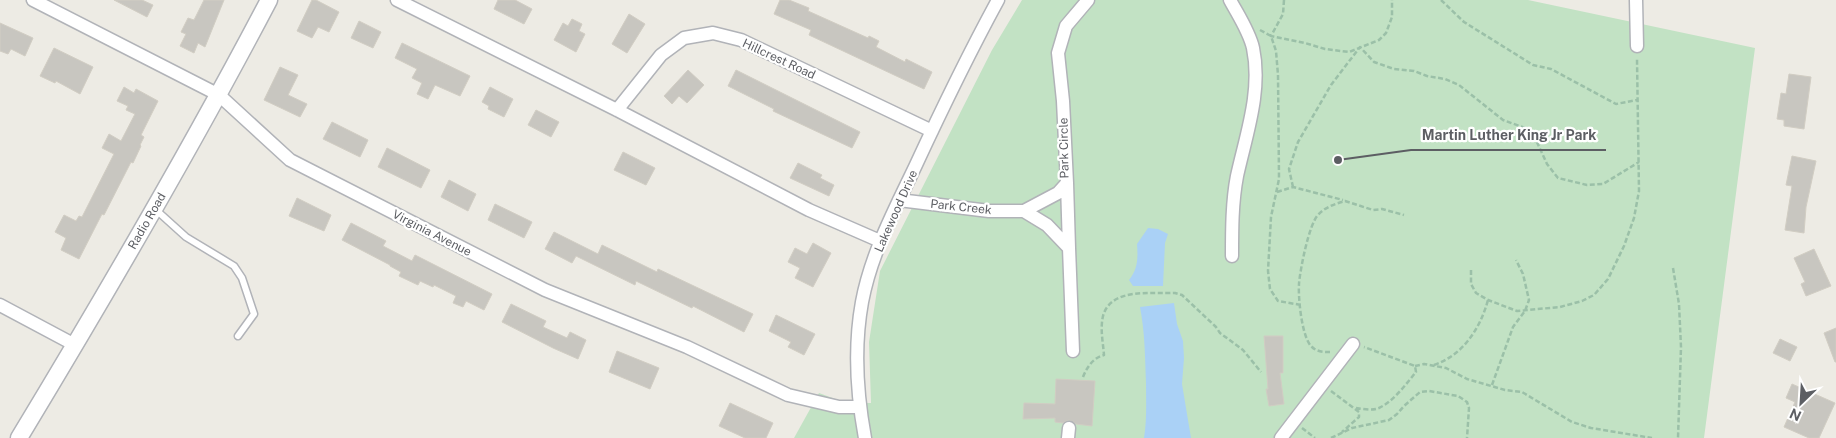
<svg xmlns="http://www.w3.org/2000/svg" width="1836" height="438" viewBox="0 0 1836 438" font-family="'Public Sans',sans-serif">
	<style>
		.green { fill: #c2e2c4 }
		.water { fill: #aad1f6 }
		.building { fill: #c8c6c0; stroke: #d1cdc3 }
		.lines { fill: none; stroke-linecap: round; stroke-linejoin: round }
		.service-casing { stroke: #b1b3b8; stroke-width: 9 }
		.minor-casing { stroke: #b1b3b8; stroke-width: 15 }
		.tertiary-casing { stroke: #b1b3b8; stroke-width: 19 }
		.path { stroke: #9bc0a8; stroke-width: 2.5; stroke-dasharray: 5 2.5; stroke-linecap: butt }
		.service { stroke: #fff; stroke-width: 6 }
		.minor { stroke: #fff; stroke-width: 12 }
		.tertiary { stroke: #fff; stroke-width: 16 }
		.labels { text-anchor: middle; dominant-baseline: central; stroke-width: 4.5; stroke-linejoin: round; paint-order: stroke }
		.street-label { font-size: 12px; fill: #5c5e63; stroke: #fff }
		.leader { fill: none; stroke: #5c5e63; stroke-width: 2 }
		.callout-dot { fill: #5c5e63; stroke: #fff; stroke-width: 2 }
		.callout-label { font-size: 14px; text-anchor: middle; font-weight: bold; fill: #5c5e63; stroke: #fff; stroke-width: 4.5; stroke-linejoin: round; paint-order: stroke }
	</style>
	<rect width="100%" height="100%" fill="#edebe4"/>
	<path class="green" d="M1022,0H1528L1755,48L1704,438H794L819,393L846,403H871L869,342L880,271L992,50Z"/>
	<path class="water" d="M1148,228L1158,229L1168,234L1165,243L1163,286H1133L1129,280C1138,269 1138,258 1137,244Z
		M1174,303L1177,324L1183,341L1184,358L1182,384L1191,438H1144C1147,420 1146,401 1146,383C1145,357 1145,333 1140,307Z"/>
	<path class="building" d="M114,0H142L153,5L147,17Z
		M204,0H224L205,47L198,43L194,53L180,46L186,34L181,32L188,18L194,20Z
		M312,0H316L339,12L329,32L318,27L312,38L297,31Z
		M498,0H515L532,9L524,24L494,9Z
		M780,0H789L809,8L808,11L868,38L869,36L879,41L876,47L905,62L906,59L932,72L924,89L809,35L811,30L774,14Z
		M629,14L645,24L627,53L612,44Z
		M572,19L582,24L579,31L585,34L576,52L554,40L563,23L568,26Z
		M359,21L381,32L373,48L351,38Z
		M0,23L33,38L25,56L11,49L8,54L0,51Z
		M402,43L470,76L460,96L435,85L428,99L417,94L422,83L412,78L417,69L395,58Z
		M54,48L93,67L80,94L56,81L55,83L40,76Z
		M280,67L298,75L288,95L307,104L300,117L264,100Z
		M688,70L704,85L687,103L679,96L672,104L664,96Z
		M736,70L860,132L852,148L773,111L774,109L728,86Z
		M1789,74L1811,77L1804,129L1784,126V120L1777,119L1781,93L1786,94Z
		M124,87L134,93L136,89L158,101L141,135L144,137L140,145L141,146L133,163L131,162L104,215L102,214L79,259L61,250L66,238L55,232L64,215L76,221L79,216L82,217L114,154L102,148L109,134L121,141L135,114L126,110L128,106L117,101Z
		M490,87L513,99L504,117L488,109L489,106L482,102Z
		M536,110L559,122L551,137L528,125Z
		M332,122L368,140L360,157L323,139Z
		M387,148L430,170L421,188L378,167Z
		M623,152L655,168L646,185L614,170Z
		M1792,156L1816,161L1806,207L1804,233L1785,230L1792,186L1786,185Z
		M798,163L822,175L820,178L834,185L829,196L790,178Z
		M449,180L476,194L468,211L441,197Z
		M297,198L331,215L324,231L289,216Z
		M495,204L532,222L524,238L488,220Z
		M351,223L386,241L383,246L412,261L415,255L492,294L484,310L466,301L463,307L453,303L456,296L434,285L433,287L420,281L418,285L399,276L401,272L390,266V265L342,240Z
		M554,232L598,254L602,245L657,272L658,269L753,314L744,332L693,306L692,308L636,281L635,285L576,256L572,263L545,249Z
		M813,243L831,253L813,287L795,278L800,268L788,262L795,248L807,254Z
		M1814,249L1831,286L1806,296L1801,284L1805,282L1794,258Z
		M511,304L546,321L543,327L567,338L570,332L586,340L578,359L553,348L502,322Z
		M776,315L815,334L804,355L788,347L791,342L769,331Z
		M1836,328V362H1835L1824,333Z
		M1264,336H1283V373H1280L1284,404L1269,406L1266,389H1268Z
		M1780,339L1797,347L1790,361L1773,353Z
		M617,351L659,368L650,389L609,372Z
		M1056,379L1095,381L1092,426L1076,424L1069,420L1063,423L1055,422V418L1023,419L1024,403L1055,404Z
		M1792,384L1835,403L1819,438H1809L1784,427L1795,402L1786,398Z
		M730,403L773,423L766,438H745L719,426Z"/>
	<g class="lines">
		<g class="service-casing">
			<path id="service" d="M155,209L186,237L234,266L242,278L254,314L238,336"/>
		</g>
		<g class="minor-casing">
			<path id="minor" d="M33,0L219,95L290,160L545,290L687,347L788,395L839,407H859
				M397,0L617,110L809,210L880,241
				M1230,0C1238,15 1249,31 1253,48C1262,91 1246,135 1237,176C1232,202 1232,230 1232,256
				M1636,0L1637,46
				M617,110L661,55L684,38L713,33L741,40L932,131
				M1067,183L1069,248
				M899,200L989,211H1024L1058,193L1067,183L1063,101L1058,53L1066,26L1088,0
				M1024,211L1047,225L1069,248L1073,351
				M0,305L75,345
				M865,438C857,395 854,346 862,302C871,254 894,211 915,167C941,111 968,55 998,0
				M1068,438L1069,428
				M1281,438L1353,344"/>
		</g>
		<g class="tertiary-casing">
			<path id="tertiary" d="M19,438C106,294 191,149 269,0"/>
		</g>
		<path class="path" d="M1284,0L1283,14L1271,36L1305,43L1325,49L1349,52L1379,40L1386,33L1392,17V0
			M1441,0L1464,22L1533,65L1551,69L1616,104L1637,100
			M1260,30L1271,36L1276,51L1278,75L1279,179L1271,217L1268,271L1270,289L1278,301L1301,305
			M1293,187L1289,169L1298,142L1331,85L1360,47L1374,62L1394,69L1414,71L1427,76L1445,79L1459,85L1503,120L1525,128L1536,140L1547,164L1558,178L1587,185L1603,184L1639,162
			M1277,192L1293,187L1343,200
			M1673,268L1679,304L1681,347L1678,438
			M1471,270V284L1476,293L1488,300L1517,311L1560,307L1582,301L1594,295L1608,279L1624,246L1634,218L1639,191L1637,59
			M1330,352C1324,352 1317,352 1312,347C1302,339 1298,298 1299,284C1300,270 1309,224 1318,215C1325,207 1335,204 1345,201L1373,210L1382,209L1404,215
			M1434,365C1463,355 1480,329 1488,300
			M1415,366L1424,364L1446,368L1467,379L1505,390L1522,392L1572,422L1591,428L1652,438
			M1083,377C1087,367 1093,358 1104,355C1103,342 1100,329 1103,316C1111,287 1152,294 1175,293L1182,295L1216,327L1220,333L1243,350L1261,372
			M1492,385L1513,327L1525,311L1529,300L1523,274L1516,260
			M1331,391L1359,412V417L1342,432
			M1356,408C1363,409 1373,411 1379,408C1394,401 1406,384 1416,372L1415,366L1364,347
			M1302,428L1315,438
			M1331,438L1352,428L1389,420L1397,414L1404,406L1420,392L1429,391L1458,396L1467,402L1469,408L1467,438"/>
		<use href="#service" class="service"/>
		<use href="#minor" class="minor"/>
		<use href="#tertiary" class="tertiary"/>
	</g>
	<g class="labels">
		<g class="street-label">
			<text transform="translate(779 59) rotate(25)">Hillcrest Road</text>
			<text transform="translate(1064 148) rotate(-91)">Park Circle</text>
			<text transform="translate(961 207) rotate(6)">Park Creek</text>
			<text transform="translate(896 211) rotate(-66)">Lakewood Drive</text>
			<text transform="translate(147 221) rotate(-60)">Radio Road</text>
			<text transform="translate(432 233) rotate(27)">Virginia Avenue</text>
		</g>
	</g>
	<path class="leader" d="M1338 160L1411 150H1606"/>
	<circle class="callout-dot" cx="1338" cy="160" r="5"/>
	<g class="callout-label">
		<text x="1509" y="140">Martin Luther King Jr Park</text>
	</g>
	<g transform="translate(1801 403) rotate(205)" stroke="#ffffff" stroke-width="4" paint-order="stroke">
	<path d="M0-4L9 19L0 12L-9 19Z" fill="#5c5e63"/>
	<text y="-8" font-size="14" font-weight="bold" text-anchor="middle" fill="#5c5e63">N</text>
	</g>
</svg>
